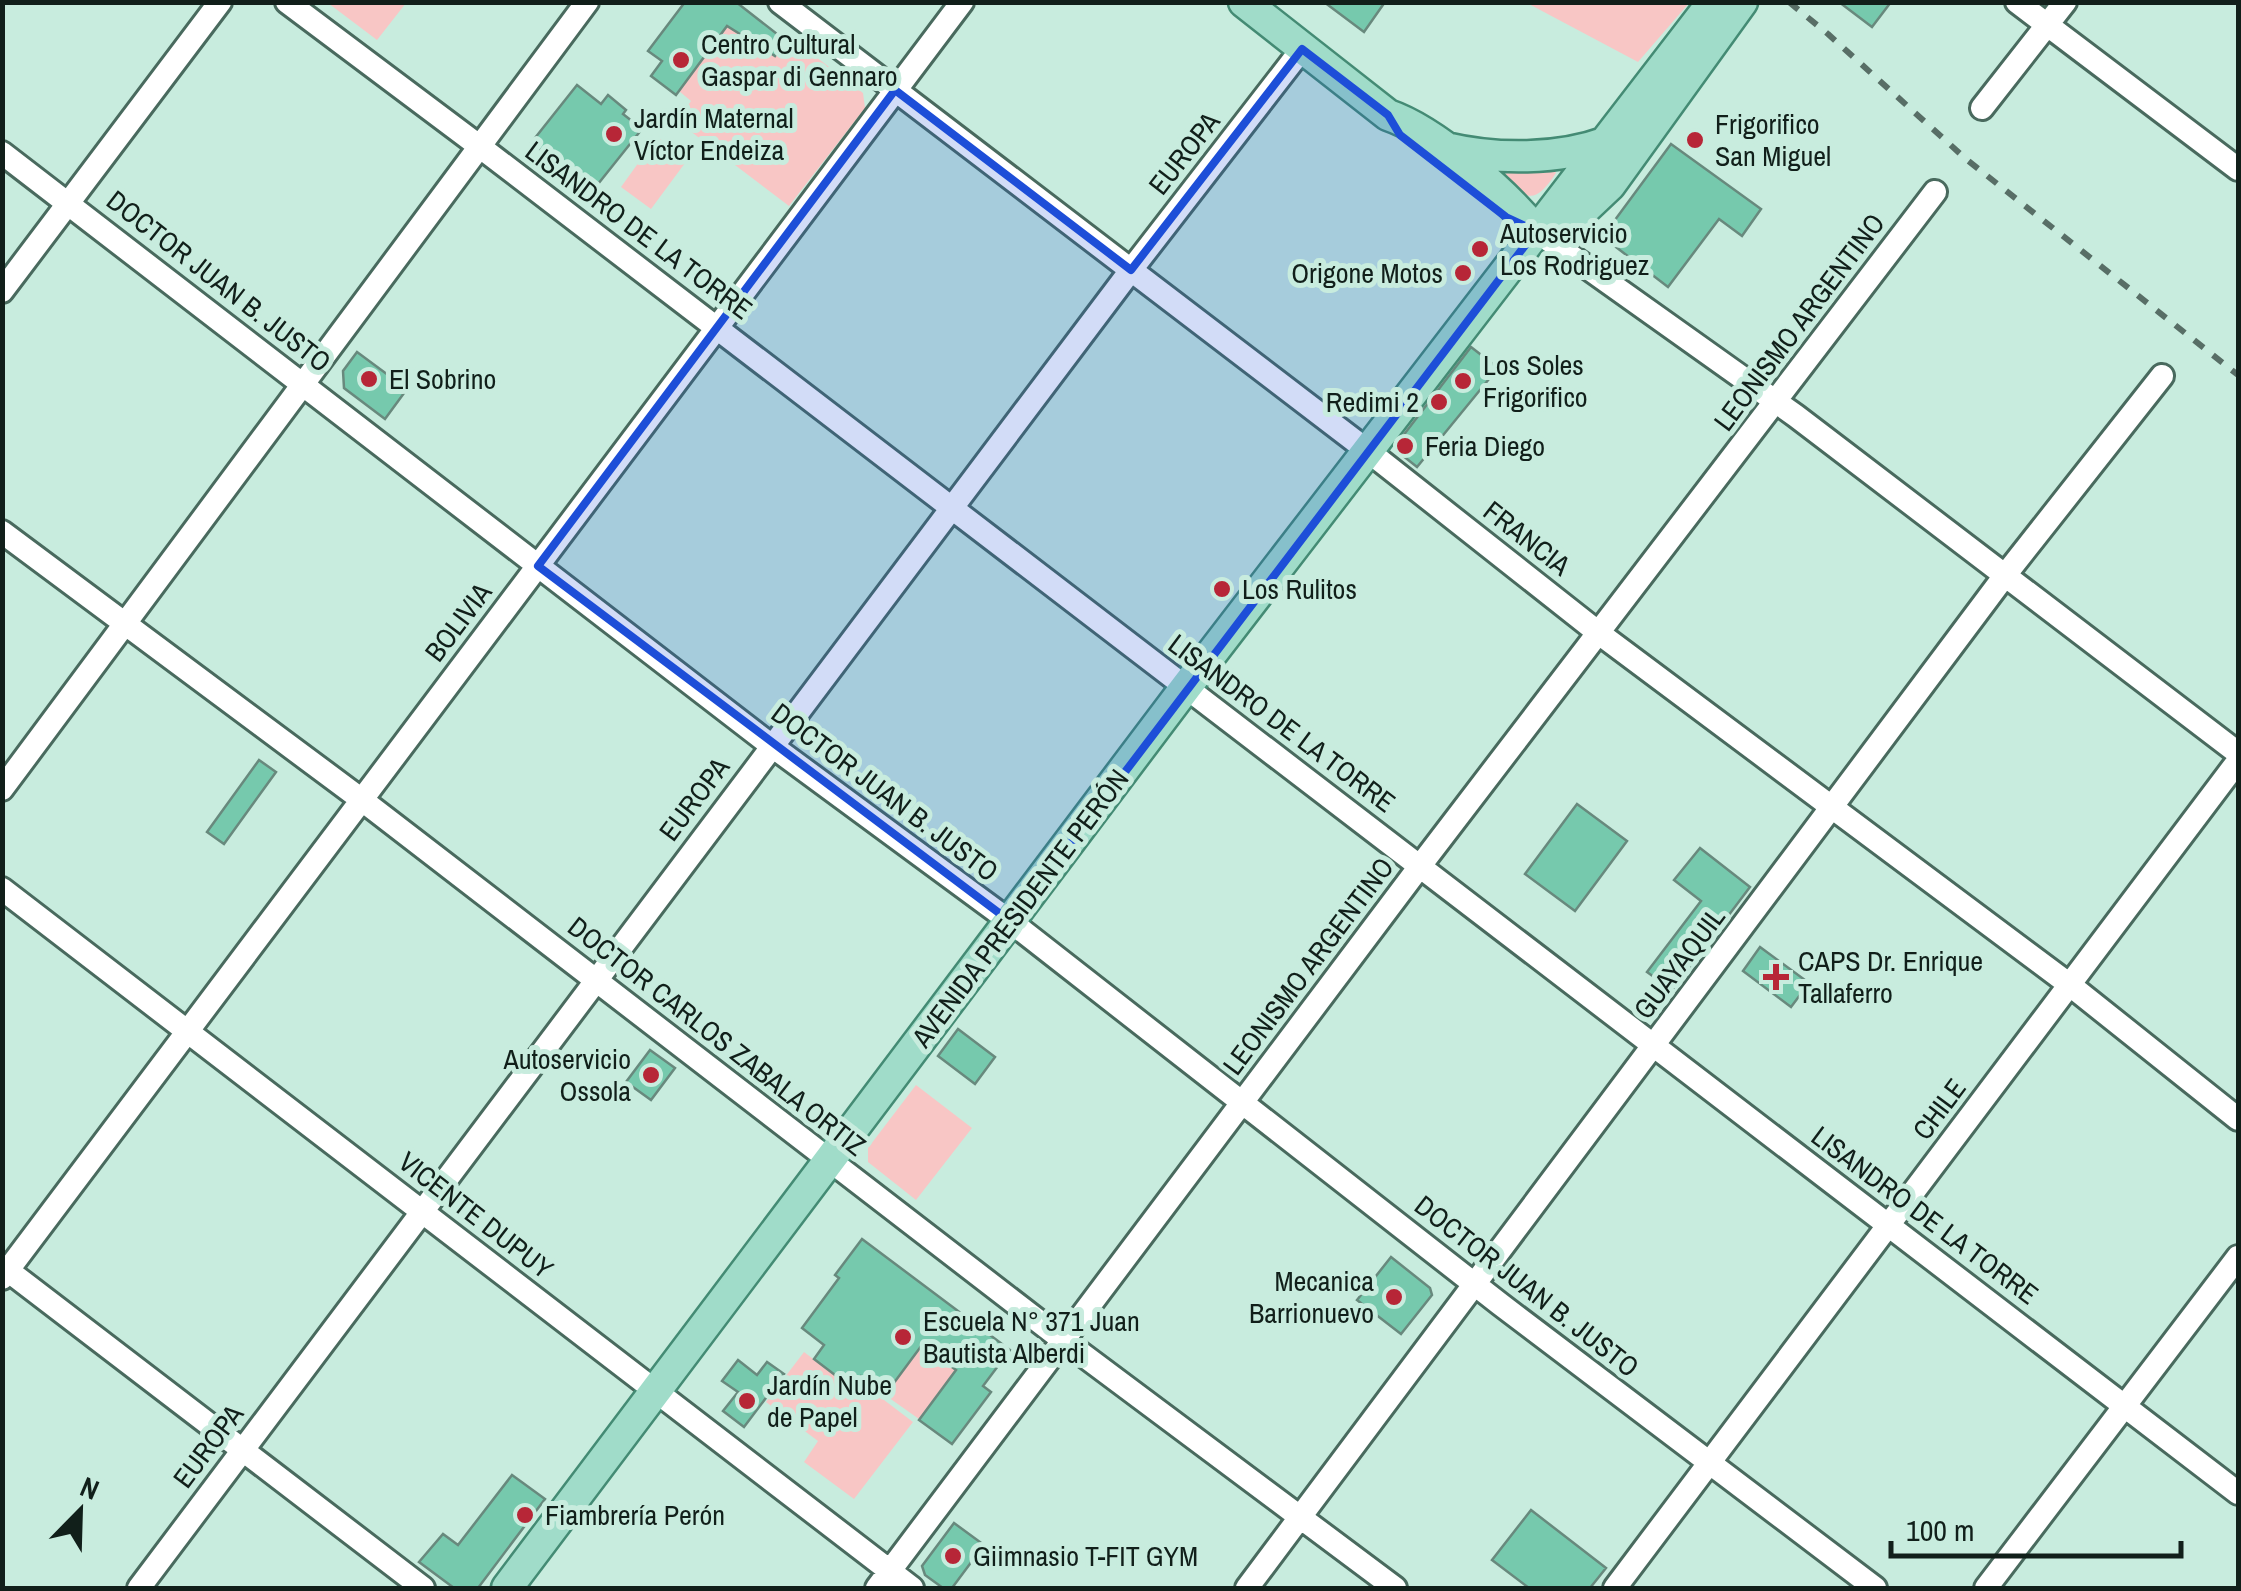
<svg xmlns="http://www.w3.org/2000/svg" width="2241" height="1591" viewBox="0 0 2241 1591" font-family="'Archivo Narrow',sans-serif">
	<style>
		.green { fill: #f8c6c5 }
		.building { fill: #76c9ad; stroke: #68897d; stroke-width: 2.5 }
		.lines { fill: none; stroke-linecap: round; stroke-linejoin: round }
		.minor-casing { stroke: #496a5e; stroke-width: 28 }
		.major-casing { stroke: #448b74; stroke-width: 35 }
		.minor { stroke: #fff; stroke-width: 22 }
		.major { stroke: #a0dcc9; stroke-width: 30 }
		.rail { stroke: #586e66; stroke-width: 6; stroke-dasharray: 12 12; stroke-linecap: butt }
		.marked { fill: #1d4ed8; fill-opacity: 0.2; stroke: #1d4ed8; stroke-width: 8; stroke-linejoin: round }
		.poi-dot { fill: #b72637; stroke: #c8ecde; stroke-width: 4 }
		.labels { text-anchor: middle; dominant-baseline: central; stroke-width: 10; stroke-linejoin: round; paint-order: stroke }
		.poi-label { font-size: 28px; fill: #111f1a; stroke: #c8ecde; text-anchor: start }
		.street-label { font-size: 28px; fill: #111f1a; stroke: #c8ecde }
	</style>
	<rect width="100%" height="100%" fill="#c8ecde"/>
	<path class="green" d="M328,3H406L377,40Z
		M1527,3H1689L1638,62Z
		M727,26L775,55L790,37L863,93L865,108L789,206L677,121L691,101L679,91Z
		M657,137L688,159L651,209L621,187Z
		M1554,170L1556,173C1533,208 1526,198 1497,174Z
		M916,1085L972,1128L916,1200L868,1162V1148Z
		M922,1345L956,1370L919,1419L885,1395Z
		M804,1352L856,1391L863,1384L913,1422L854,1499L804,1462L818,1441L766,1402Z"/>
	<path class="building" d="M685,2H736L786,41L775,56L727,26L676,95L651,76L662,61L648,51Z
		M1324,2H1385L1364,32Z
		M1839,2H1891L1872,27Z
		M577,85L601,104L608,95L626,110L623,114L642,129L594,189L531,143Z
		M1671,144L1761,209L1742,236L1719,219L1668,287L1612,244L1609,228Z
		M1471,347L1498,368L1417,467L1397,451L1399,441Z
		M357,352L407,389L385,419L344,388L343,371Z
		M259,760L276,772L224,844L207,832Z
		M1577,804L1627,841L1575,911L1525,874Z
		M1700,848L1750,887L1672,990L1647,972L1701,901L1674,880Z
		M1760,947L1809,983L1791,1007L1743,971Z
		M958,1029L995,1057L975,1084L938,1056Z
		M650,1050L675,1068L651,1100L626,1082Z
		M862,1239L1010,1350L983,1386L991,1392L952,1444L919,1420L956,1370L922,1345L885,1395L861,1376L852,1388L814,1359L824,1345L802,1328L839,1278L835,1275Z
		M1391,1257L1430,1288L1432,1295L1401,1334L1357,1300Z
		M738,1360L757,1375L767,1362L784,1374L744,1427L723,1411L738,1392L722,1381Z
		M512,1475L545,1499L478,1588H454L419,1562L443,1534L458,1545Z
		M1531,1510L1606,1568L1590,1588H1529L1492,1560Z
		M954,1523L984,1545L952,1588H943L925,1575L922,1566Z"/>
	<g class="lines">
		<g class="minor-casing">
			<path id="minor" d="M287,2L479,146L2238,1493
				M780,2L1368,451L1600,634L2070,985L2238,1119
				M2017,2L2238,169
				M1982,108L2065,2
				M2,153L772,746L1011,922L1500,1304L1875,1588
				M1536,231L1796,416L2238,753
				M2,291L220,2
				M2,532L362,800L1063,1340L1395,1588
				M2,789L587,2
				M2,889L912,1588
				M2,1266L423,1588
				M2,1278L962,2
				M139,1588L1131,270L1302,49
				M877,1588L1420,866L1935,192
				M1247,1588L2006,574L2162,376
				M1615,1588L2238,761
				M1986,1588L2238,1257"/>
		</g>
		<g class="major-casing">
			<path id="major" d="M1244,2L1388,115C1435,131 1504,192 1536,231
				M1446,148C1497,160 1558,160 1607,142
				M1544,228L1574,219L1610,185L1742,2
				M507,1588L1186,687L1713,2"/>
		</g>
		<use href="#minor" class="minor"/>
		<use href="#major" class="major"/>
		<path class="rail" d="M1789,2L1828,34L1966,159L2238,375"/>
	</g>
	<path class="marked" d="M1302,49L1388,115L1400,135L1506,217L1536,231L1011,922L538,566L895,90L1131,270Z"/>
	<g class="poi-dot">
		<circle cx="681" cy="60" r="10"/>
		<circle cx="614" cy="134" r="10"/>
		<circle cx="1695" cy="140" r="10"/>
		<circle cx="1480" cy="249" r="10"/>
		<circle cx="1463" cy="273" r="10"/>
		<circle cx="369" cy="379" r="10"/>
		<circle cx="1463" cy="381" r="10"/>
		<circle cx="1439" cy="402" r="10"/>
		<circle cx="1405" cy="446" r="10"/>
		<circle cx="1222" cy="589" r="10"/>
		<path d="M1771 962h10v10h10v10h-10v10h-10v-10h-10v-10h10z"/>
		<circle cx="651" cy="1075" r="10"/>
		<circle cx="1394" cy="1297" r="10"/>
		<circle cx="903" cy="1337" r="10"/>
		<circle cx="747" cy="1401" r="10"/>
		<circle cx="525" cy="1515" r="10"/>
		<circle cx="953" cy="1556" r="10"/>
	</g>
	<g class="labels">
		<g class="poi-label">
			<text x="701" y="44">Centro Cultural<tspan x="701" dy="32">Gaspar di Gennaro</tspan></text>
			<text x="634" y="118">Jardín Maternal<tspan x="634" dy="32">Víctor Endeiza</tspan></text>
			<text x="1715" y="124">Frigorifico<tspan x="1715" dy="32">San Miguel</tspan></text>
			<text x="1500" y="233">Autoservicio<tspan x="1500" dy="32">Los Rodriguez</tspan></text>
			<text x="1443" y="273" text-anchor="end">Origone Motos</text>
			<text x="1483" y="365">Los Soles<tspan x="1483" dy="32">Frigorifico</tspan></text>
			<text x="389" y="379">El Sobrino</text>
			<text x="1419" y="402" text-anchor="end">Redimi 2</text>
			<text x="1425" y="446">Feria Diego</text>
			<text x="1242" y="589">Los Rulitos</text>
			<text x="1798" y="961">CAPS Dr. Enrique<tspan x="1798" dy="32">Tallaferro</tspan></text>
			<text x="631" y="1059" text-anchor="end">Autoservicio<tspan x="631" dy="32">Ossola</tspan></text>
			<text x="1374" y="1281" text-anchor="end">Mecanica<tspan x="1374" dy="32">Barrionuevo</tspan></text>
			<text x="923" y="1321">Escuela N° 371 Juan<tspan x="923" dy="32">Bautista Alberdi</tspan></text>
			<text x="767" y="1385">Jardín Nube<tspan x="767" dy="32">de Papel</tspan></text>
			<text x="545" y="1515">Fiambrería Perón</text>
			<text x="973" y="1556">Giimnasio T-FIT GYM</text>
		</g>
		<g class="street-label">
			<text transform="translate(1184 153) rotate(-52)">EUROPA</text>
			<text transform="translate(639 230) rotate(37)">LISANDRO DE LA TORRE</text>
			<text transform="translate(219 281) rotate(38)">DOCTOR JUAN B. JUSTO</text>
			<text transform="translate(1799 322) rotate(-53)">LEONISMO ARGENTINO</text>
			<text transform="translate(1527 538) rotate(38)">FRANCIA</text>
			<text transform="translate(458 622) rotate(-53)">BOLIVIA</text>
			<text transform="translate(1282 723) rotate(37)">LISANDRO DE LA TORRE</text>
			<text transform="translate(885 792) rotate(37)">DOCTOR JUAN B. JUSTO</text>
			<text transform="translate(694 799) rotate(-53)">EUROPA</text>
			<text transform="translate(1020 908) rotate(-53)">AVENIDA PRESIDENTE PERÓN</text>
			<text transform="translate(1679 963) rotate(-53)">GUAYAQUIL</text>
			<text transform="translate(1308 966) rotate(-53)">LEONISMO ARGENTINO</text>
			<text transform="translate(717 1036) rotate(38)">DOCTOR CARLOS ZABALA ORTIZ</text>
			<text transform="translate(1939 1109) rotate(-53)">CHILE</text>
			<text transform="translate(476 1215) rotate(38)">VICENTE DUPUY</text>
			<text transform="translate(1925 1215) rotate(37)">LISANDRO DE LA TORRE</text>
			<text transform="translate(1527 1286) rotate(38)">DOCTOR JUAN B. JUSTO</text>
			<text transform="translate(208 1446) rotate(-53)">EUROPA</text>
		</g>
	</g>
	<rect width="2241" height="1591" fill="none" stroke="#111f1a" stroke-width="10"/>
	<g transform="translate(80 1511) rotate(23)" stroke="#c8ecde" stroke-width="8" paint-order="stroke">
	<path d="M0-8L18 38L0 25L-18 38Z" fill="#111f1a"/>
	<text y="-15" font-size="28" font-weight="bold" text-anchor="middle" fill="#111f1a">N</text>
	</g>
	<path d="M1891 1541v15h290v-15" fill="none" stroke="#111f1a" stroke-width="5"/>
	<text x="1906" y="1541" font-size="30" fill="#111f1a" stroke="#c8ecde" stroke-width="8" paint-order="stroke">100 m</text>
</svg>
